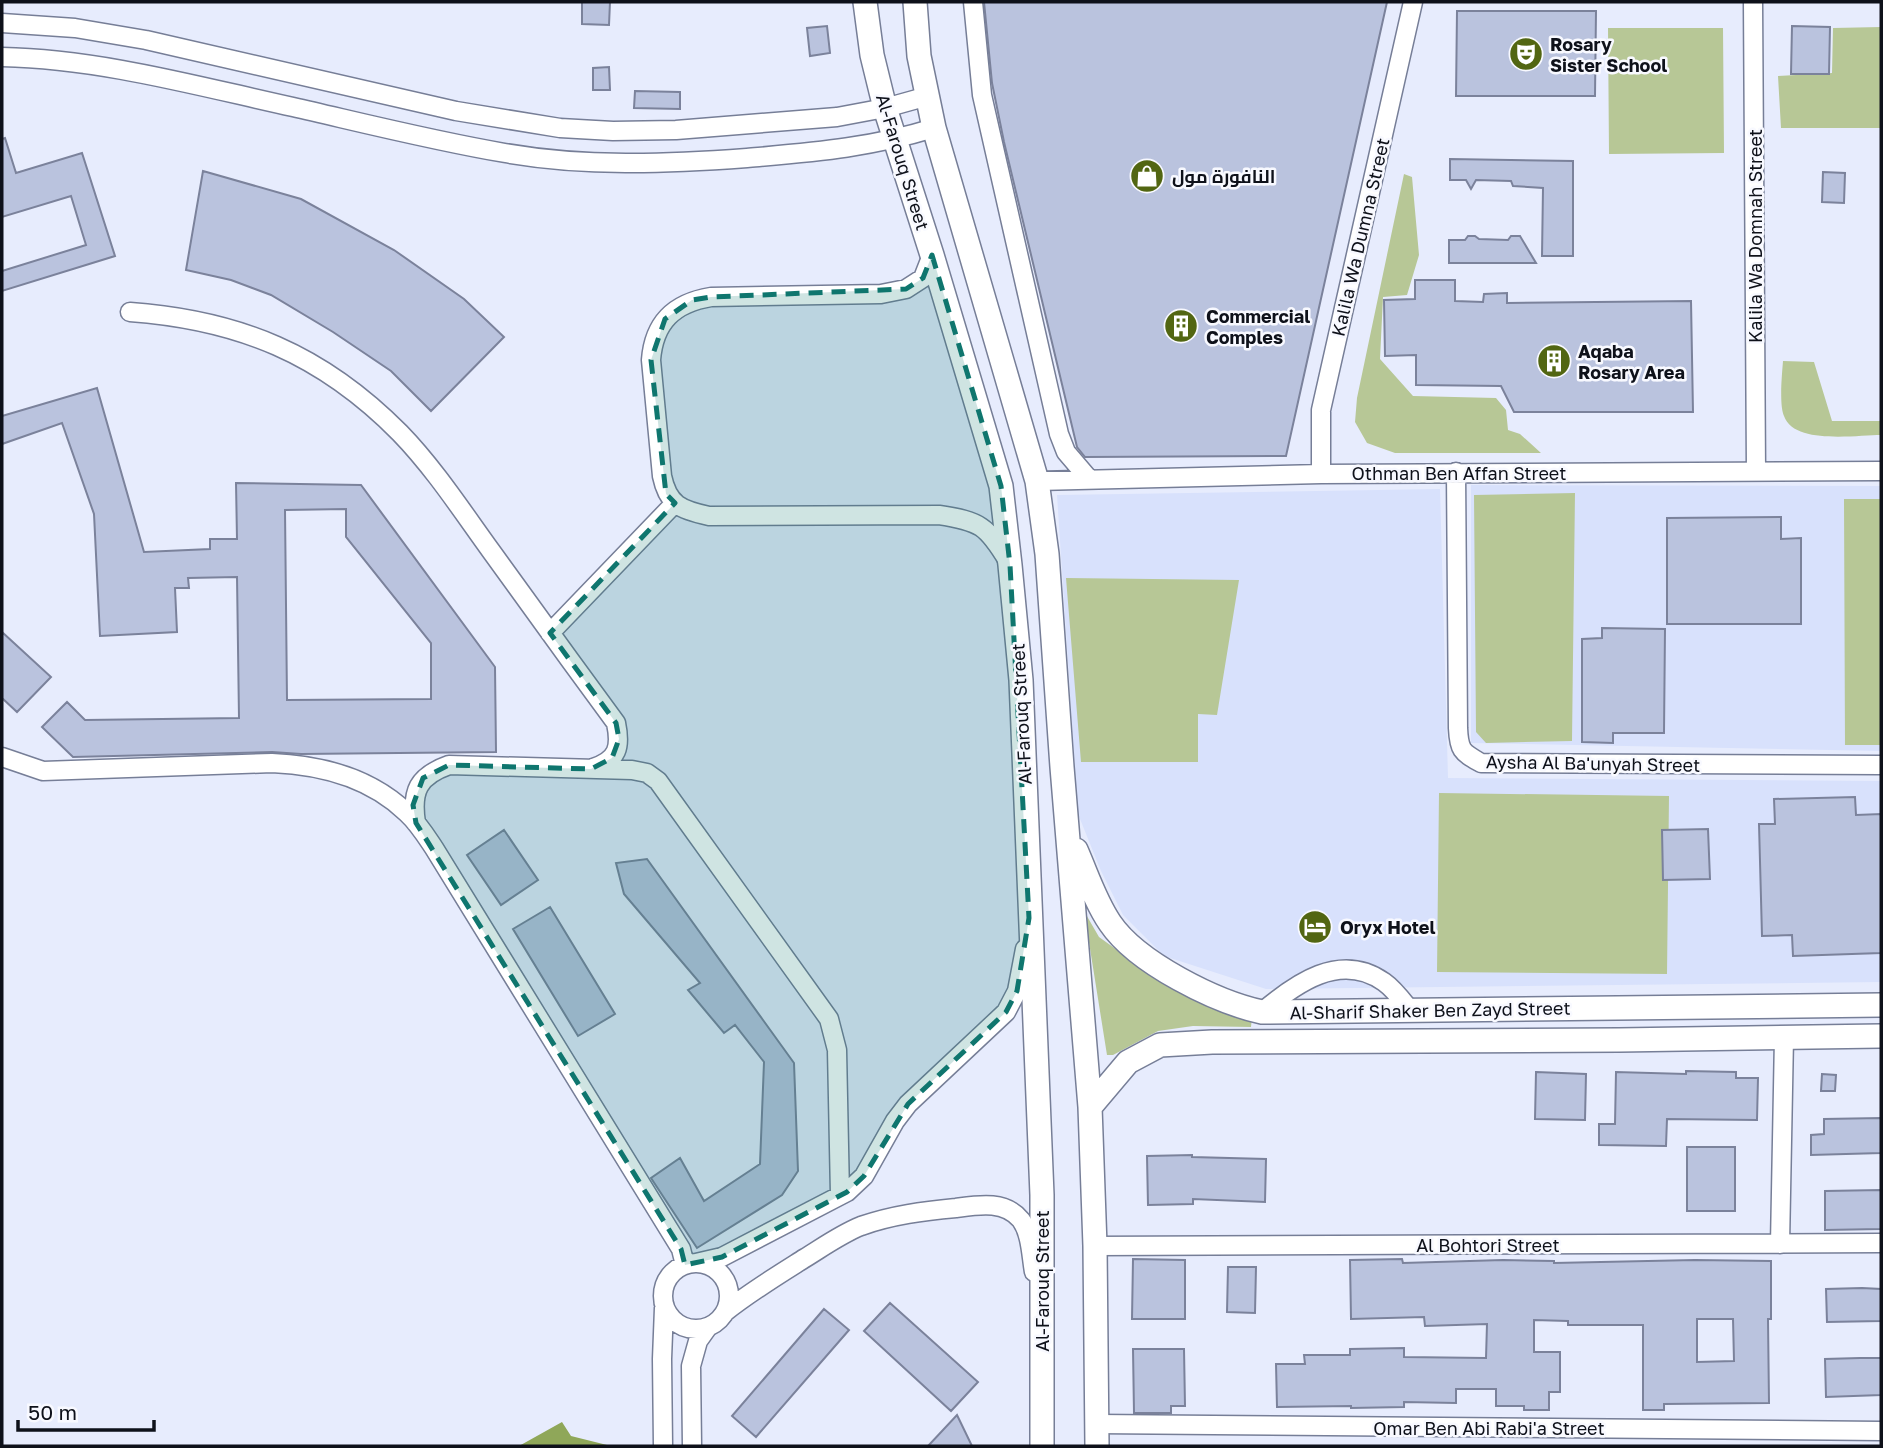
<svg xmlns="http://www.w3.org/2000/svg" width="1883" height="1448" viewBox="0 0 1883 1448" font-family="'Golos Text',Cairo,sans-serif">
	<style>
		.built { fill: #d8e1fc }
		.green { fill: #b7c796 }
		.water { fill: #8fa759 }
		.building { fill: #bac3de; stroke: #7b829b; stroke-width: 2; fill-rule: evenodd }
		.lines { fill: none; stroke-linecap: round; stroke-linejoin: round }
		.minor-casing { stroke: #767e97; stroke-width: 21 }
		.major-casing { stroke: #767e97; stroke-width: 26 }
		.minor { stroke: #fff; stroke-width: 18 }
		.major { stroke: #fff; stroke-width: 23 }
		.marked { fill: #0f766e; fill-opacity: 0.2; stroke: #0f766e; stroke-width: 5; stroke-dasharray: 14 9; stroke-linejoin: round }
		.labels { text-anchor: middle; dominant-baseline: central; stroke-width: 5; stroke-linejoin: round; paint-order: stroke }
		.poi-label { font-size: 18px; font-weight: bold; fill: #0e111a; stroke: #f8f9ff; text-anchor: start }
		.street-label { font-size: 18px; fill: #0e111a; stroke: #f8f9ff }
	</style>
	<rect width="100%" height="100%" fill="#e7ecfd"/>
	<path class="built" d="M1471,485L1881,486V751L1471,743Z
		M1440,489L1448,778L1881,781V982L1266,989L1164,956L1123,915L1101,871L1078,814L1057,495Z"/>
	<path class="green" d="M1881,27V128H1781L1778,76L1832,73L1833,28Z
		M1608,28H1723L1724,153L1609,154Z
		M1404,174L1412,177L1419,255L1407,295L1383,297L1380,359L1413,396L1496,398L1506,410L1508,430L1520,434L1541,453H1395L1367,443L1355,422L1357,398Z
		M1783,361L1814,362L1832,421H1881V435C1856,435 1794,445 1784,416C1779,404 1782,375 1783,361Z
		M1575,493L1572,741L1486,743L1476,732L1474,495Z
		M1844,499H1881V745H1845Z
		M1066,578L1239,580L1217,715L1198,714V762H1081Z
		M1439,793L1669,796L1667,974L1437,972Z
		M1084,911L1099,937L1170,988L1252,1017L1251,1027L1193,1026L1158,1031L1113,1055H1107Z"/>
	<path class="water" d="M562,1422L571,1436L611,1446H519Z"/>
	<path class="building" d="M582,2H610L609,25L582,24Z
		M984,2H1387L1286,456L1085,457L1077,447L1004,142L992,83Z
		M1457,11H1596L1595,96H1456Z
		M827,26L830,53L810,56L807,28Z
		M1792,26L1830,27L1829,74H1791Z
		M609,67L610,90H593V68Z
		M635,91L680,92V109L634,108Z
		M5,138L16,173L82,153L115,256L2,291V271L86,245L71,196L2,217V139Z
		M1450,159L1573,161V256H1542L1543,188L1513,186L1511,181L1476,180L1471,189L1466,180H1450Z
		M203,171L301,199L394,250L464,299L504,337L431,411L391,371L333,332L271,295L231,280L186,270Z
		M1823,172L1845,173L1844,203L1822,202Z
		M1468,236H1475L1479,239L1508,240L1511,236H1520L1536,263H1449V240H1465Z
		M1415,280H1455V301L1483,302L1484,294L1507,293V303L1691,301L1693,412H1514L1501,386L1416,385V355L1385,356L1384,300L1415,299Z
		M97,388L144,552L210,549V539H237L236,483L361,485L495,667L496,752L301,754L272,752L73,757L42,727L67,702L85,720L239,718L237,577L188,578L189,588H175L177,632L100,636L94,514L62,423L2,444V416ZM346,509V537L431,643V699L287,700L285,510Z
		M1781,517V539L1801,538V624H1667V518Z
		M1602,628L1665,629L1664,733H1613V743L1582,742V639L1602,638Z
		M2,632L51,677L17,712L2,698Z
		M1855,797L1856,815L1881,814V953L1793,956L1792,935L1762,936L1759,824H1775L1774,799Z
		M1708,829L1710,879L1663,880L1662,830Z
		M504,830L538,880L501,905L467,855Z
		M647,859L794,1063L798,1171L782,1195L697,1248L651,1178L680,1158L704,1201L760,1164L764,1062L735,1025L724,1033L688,990L700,983L624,894L616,863Z
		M550,907L615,1014L578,1036L513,929Z
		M1686,1071L1736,1072V1078H1758L1757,1120L1667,1119L1666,1146L1599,1145V1124H1615L1616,1072L1686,1074Z
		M1536,1072L1586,1074L1585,1120L1535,1119Z
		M1822,1074L1836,1075L1835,1091H1821Z
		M1881,1118V1153L1811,1155V1135L1824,1134V1119Z
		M1687,1147H1735V1211H1687Z
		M1192,1155V1157L1266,1159L1265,1202L1193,1199V1204L1148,1205L1147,1156Z
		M1881,1190V1229L1825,1230V1191Z
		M1133,1259L1185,1260V1319H1132Z
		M1402,1259L1403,1263L1503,1260L1554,1261V1263L1695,1260L1771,1261V1319H1768L1769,1403L1664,1404V1410H1643V1325H1568V1321L1534,1320V1352H1560V1392H1549V1410H1524V1406H1496V1389H1456V1403L1404,1402V1407L1351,1408V1406L1277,1407L1276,1364H1305L1304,1355H1350V1349L1404,1348V1357L1486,1358L1487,1324L1425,1326L1424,1317L1351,1319L1350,1260ZM1697,1319H1733L1734,1361L1697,1362Z
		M1228,1267H1256L1255,1313L1227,1312Z
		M1862,1288L1881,1289V1321L1827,1322L1826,1289Z
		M890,1303L978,1382L951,1411L864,1331Z
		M824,1309L849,1330L756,1437L732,1416Z
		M1133,1349H1184L1185,1406H1171V1413H1134Z
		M1860,1358H1881V1395L1826,1397L1825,1359Z
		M957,1415L972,1446H928Z"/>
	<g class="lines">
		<g class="minor-casing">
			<path id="minor" d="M973,2L982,95L1059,434L1066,452L1089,479
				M1753,2L1756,471
				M2,23L75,28L146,40L456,111L560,128L613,131L676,130L837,117L885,108L928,96
				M2,57C100,59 197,86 293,107C363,123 434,141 505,153C585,167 666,164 747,158C814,152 869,148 934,128
				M932,255L923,278L906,289L881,294L711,297C674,303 654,322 651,360L662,476C668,505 681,510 709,516L939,515C980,521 987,526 1008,561
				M130,312C239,320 322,354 400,433C434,468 462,511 491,551C532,608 574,666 616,723C621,747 618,760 593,768
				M1456,472L1458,728C1459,751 1462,752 1481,763L1881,765
				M1321,474V410L1413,2
				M1037,481L1321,474L1881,471
				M550,633L675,503
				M2,757L43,771L272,763C321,765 371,778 407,813C418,823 426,836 434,848L681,1249L685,1265
				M416,823C411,791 418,776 449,765L632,770L647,773L658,781L829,1019L837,1050L840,1195
				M1262,1012C1295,984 1340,951 1384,982C1394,989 1402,1000 1410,1010
				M1780,1244L1784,1037
				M1095,1246L1881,1243
				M663 1296a33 33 0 1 1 66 0a33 33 0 1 1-66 0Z
				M696,1263L722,1257L847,1192L864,1176L895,1121L908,1104L1006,1012L1017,991L1025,949
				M725,1312C750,1292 778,1275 805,1258C823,1247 841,1234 861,1226C892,1215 924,1211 956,1208C978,1205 1005,1200 1021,1220C1031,1234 1031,1255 1034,1272
				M1096,1424L1881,1431
				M663,1446L662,1359L664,1308
				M692,1446L691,1366L698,1341L708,1327"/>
		</g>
		<g class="major-casing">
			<path id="major" d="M865,2L872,55L885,108L932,255L1001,486L1010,565L1021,680L1042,1195V1446
				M915,2L919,56L934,128L1037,481L1047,554L1062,767L1090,1107L1095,1246L1097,1446
				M1076,850C1087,875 1095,901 1110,923C1137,963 1216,1002 1262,1012L1881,1005
				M1090,1107L1128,1062L1160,1045L1212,1042L1619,1040L1881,1036"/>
		</g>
		<use href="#minor" class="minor"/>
		<use href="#major" class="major"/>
	</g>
	<path class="marked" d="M932,255L1001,486L1010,565L1029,918L1017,991L1006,1012L908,1104L864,1176L847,1192L722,1257L685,1265L681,1249L416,823L413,805L423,778L449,765L591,769L612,758L619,739L616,723L550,633L675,503L666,494L651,360L665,319L692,300L711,297L906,289L923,278Z"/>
	<defs>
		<g id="theatre-disc" transform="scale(1.75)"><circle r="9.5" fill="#526612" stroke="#f8f9ff"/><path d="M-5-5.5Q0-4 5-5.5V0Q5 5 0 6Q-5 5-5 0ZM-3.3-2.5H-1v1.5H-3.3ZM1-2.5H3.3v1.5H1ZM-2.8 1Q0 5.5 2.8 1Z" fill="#fff"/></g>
		<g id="shop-disc" transform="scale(1.75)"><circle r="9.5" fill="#526612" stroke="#f8f9ff"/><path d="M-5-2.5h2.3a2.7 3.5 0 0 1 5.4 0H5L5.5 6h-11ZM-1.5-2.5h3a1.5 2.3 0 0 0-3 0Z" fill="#fff"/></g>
		<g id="building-disc" transform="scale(1.75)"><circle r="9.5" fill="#526612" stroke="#f8f9ff"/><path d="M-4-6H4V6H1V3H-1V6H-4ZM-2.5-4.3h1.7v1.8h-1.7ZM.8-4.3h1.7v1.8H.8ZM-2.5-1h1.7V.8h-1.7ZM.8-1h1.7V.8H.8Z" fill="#fff"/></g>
		<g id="hotel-disc" transform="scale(1.75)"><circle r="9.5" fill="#526612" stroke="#f8f9ff"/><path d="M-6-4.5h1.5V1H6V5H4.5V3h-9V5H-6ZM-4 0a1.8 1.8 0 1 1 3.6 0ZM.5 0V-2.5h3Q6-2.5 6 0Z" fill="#fff"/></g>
	</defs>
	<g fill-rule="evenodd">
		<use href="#theatre-disc" x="1526" y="54"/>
		<use href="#shop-disc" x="1147" y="176"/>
		<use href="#building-disc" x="1181" y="326"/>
		<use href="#building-disc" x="1554" y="361"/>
		<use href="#hotel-disc" x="1315" y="927"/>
	</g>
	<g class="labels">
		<g class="poi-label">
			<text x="1550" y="44">Rosary<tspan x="1550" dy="21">Sister School</tspan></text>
			<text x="1172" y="176">النافورة مول</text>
			<text x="1206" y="316">Commercial<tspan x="1206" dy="21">Comples</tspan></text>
			<text x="1578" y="351">Aqaba<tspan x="1578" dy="21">Rosary Area</tspan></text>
			<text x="1340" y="927">Oryx Hotel</text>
		</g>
		<g class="street-label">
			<text transform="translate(903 162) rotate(73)">Al-Farouq Street</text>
			<text transform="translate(1755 236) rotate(-90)">Kalila Wa Domnah Street</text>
			<text transform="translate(1360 237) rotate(-77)">Kalila Wa Dumna Street</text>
			<text x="1459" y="473">Othman Ben Affan Street</text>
			<text transform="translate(1021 714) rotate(-93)">Al-Farouq Street</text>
			<text transform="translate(1593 763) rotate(1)">Aysha Al Ba'unyah Street</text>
			<text transform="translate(1430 1010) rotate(-1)">Al-Sharif Shaker Ben Zayd Street</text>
			<text x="1488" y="1245">Al Bohtori Street</text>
			<text transform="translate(1042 1281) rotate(-90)">Al-Farouq Street</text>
			<text x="1489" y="1428">Omar Ben Abi Rabi'a Street</text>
		</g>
	</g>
	<rect width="1883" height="1448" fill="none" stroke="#0e111a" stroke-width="7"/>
	<path d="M18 1420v10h136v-10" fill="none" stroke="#0e111a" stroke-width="3.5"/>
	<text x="28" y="1420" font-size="21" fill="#0e111a" stroke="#f8f9ff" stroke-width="5" paint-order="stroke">50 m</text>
</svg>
